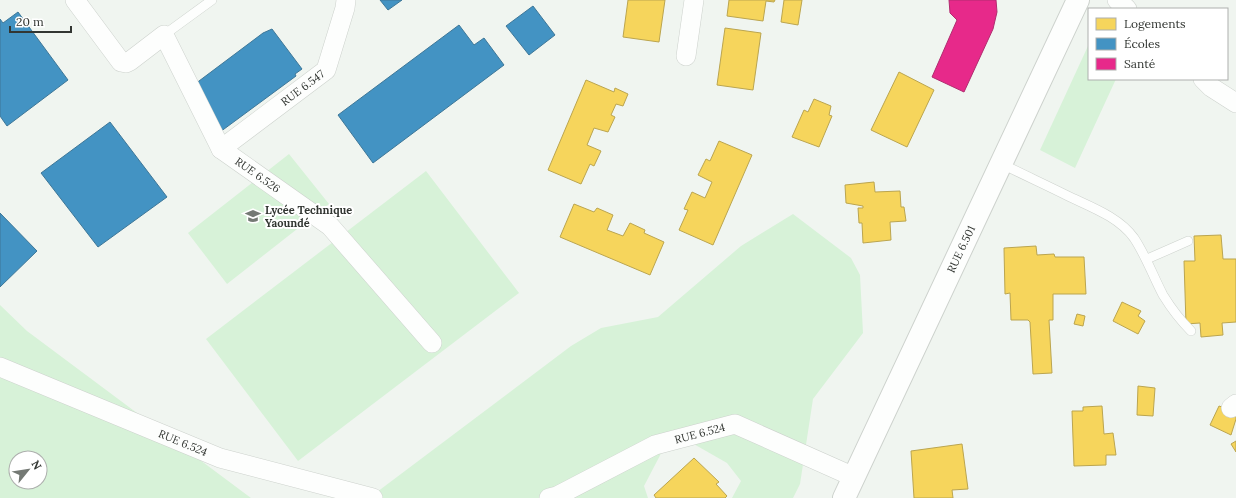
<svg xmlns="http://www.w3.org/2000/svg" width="1236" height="498" viewBox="0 0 1236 498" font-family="Lora,serif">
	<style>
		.green { fill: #d7f2d8; fill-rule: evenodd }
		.homes { fill: #f6d55c; stroke: #bba54f }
		.schools { fill: #4393c3; stroke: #3e7798 }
		.health { fill: #e7298a; stroke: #b12d70 }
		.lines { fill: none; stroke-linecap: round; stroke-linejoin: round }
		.service-casing { stroke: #cdd2cd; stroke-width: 10 }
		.minor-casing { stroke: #cdd2cd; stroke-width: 20 }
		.tertiary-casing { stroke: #cdd2cd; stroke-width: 24 }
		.service { stroke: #fdfefd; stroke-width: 9 }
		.minor { stroke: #fdfefd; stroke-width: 19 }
		.tertiary { stroke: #fdfefd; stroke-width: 22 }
		.labels { text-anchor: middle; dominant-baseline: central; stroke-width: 4; stroke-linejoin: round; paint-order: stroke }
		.street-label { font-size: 11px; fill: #323632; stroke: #fff }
		.poi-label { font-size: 11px; font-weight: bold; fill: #323632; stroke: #fff; text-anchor: start }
	</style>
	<rect width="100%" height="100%" fill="#f0f5f0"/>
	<path class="green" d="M1088,46L1089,79H1116L1075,168L1040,150Z
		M289,154L329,204L227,284L188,233Z
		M426,171L519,293L298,461L206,339Z
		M793,214L851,258L860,275L863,333L813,399L800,484L793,498H732L741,481L727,463L685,439L666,444L644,486L648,498H369L571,346L601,328L658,317L741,246Z
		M0,305L27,331L251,498H0ZM16,458H40V482H16Z"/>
	<path class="homes" d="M628,0H665L659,42L623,37Z
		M729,0H775L774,2L766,1L763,21L727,16Z
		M784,0H802L798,25L781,22Z
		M725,28L761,33L753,90L717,85Z
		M899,72L934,90L907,147L871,130Z
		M586,80L614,92L615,88L628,94L623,106L616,104L611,115L615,117L608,132L594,128L587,145L601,151L594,166L590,164L581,184L548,170Z
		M814,99L831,106L829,115L832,116L819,147L792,137L804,110L808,112Z
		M719,141L752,155L713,245L679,230L688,210L684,209L692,192L705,198L712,182L698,175L706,159L710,161Z
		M874,182L875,192L900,191L901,207H904L906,221L890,222L891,240L863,243L862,223H859L858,208H863V206L846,203L845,185Z
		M574,204L594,212L597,208L613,215L607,230L623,236L630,223L645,230L644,233L664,242L650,275L560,237Z
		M1221,235L1223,259H1236V322L1222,323L1223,335L1201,337L1200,323L1186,324L1184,261H1195L1194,236Z
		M1036,246L1037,255L1054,254L1055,257H1084L1086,294H1053V320H1049L1052,373L1033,374L1030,322L1028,320H1011L1010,293L1005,294L1004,248Z
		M1122,302L1141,311L1138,316L1145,321L1138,334L1113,321Z
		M1077,314L1085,316L1083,326L1074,324Z
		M1138,386L1155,388L1153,416L1137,415Z
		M1102,406L1104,434L1113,433L1116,455H1106V465L1074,466L1072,411H1083V407Z
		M1219,406L1236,412V419L1231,435L1210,425Z
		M1236,441V452L1231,444Z
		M962,444L968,489L952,490L953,498H914L911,451Z
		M694,458L719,482L716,484L727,496L725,498H656L654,495Z"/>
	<path class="schools" d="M380,0H402L388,10Z
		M533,6L555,35L529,55L506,26Z
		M18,12L68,80L7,126L0,116V19L3,23Z
		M459,25L474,45L484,38L504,65L373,163L338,115Z
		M272,29L302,69L295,74L296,76L220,132L187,90L263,33Z
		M110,122L167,197L98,247L41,173Z
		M0,213L37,251L0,287Z"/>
	<path class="health" d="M949,0H996L997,12L993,29L964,92L932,77L957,20L950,13Z"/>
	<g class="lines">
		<g class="service-casing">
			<path id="service" d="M164,35L212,0
				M1002,164C1024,175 1046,185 1068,196C1091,207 1119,217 1134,238C1146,256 1153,276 1163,295C1171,308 1180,320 1191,331
				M1147,259L1188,241"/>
		</g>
		<g class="minor-casing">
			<g id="minor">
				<path id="s1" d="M75,0L121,62L126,63L130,61L164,35L221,149L330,226L432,343"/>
				<path d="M1117,0L1127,9"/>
				<path d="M686,56L694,0"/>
				<path d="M1203,79L1211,87L1236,103"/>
				<path id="s2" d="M221,149L326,70L345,8L346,0"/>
				<path id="s3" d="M0,367L220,458L373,498"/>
				<path d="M1231,408L1236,404"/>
				<path id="s4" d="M549,498L557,496L655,445L735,424L854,477"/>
			</g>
		</g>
		<g class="tertiary-casing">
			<g id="tertiary">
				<path id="s5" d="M844,498L1078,0"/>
			</g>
		</g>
		<use href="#service" class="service"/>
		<use href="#minor" class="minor"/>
		<use href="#tertiary" class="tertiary"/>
	</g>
	<defs>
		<g id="school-bare" transform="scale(1.2)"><path d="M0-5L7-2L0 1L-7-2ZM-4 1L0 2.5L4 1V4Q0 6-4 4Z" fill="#747974" stroke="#fff" stroke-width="2.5" paint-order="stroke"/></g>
	</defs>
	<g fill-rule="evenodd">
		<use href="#school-bare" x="253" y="216"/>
	</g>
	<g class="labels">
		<g class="street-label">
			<text stroke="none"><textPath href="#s2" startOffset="102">RUE 6.547</textPath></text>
			<text stroke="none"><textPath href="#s1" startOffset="302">RUE 6.526</textPath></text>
			<text stroke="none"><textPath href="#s5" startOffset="275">RUE 6.501</textPath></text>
			<text stroke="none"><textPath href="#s4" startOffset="165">RUE 6.524</textPath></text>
			<text stroke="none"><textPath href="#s3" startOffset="198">RUE 6.524</textPath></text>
		</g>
		<g class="poi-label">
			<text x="265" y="210">Lycée Technique<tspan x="265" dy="13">Yaoundé</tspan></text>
		</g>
	</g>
	<rect x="1088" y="8" width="140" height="72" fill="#ffffff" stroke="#adafad"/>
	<rect x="1096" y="18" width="20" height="12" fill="#f6d55c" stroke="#adafad"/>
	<text x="1124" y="28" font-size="12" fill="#323632">Logements</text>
	<rect x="1096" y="38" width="20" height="12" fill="#4393c3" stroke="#adafad"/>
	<text x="1124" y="48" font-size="12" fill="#323632">Écoles</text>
	<rect x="1096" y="58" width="20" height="12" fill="#e7298a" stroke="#adafad"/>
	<text x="1124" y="68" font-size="12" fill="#323632">Santé</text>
	<g transform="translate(28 470) rotate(60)"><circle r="19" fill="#ffffff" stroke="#adafad"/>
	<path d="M0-3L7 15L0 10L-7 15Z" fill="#747974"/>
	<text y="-6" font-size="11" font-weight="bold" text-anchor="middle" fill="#323632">N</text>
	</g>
	<path d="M10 26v6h61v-6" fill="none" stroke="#323632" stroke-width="2"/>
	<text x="16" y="26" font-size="12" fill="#323632" stroke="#ffffff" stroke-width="3" paint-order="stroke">20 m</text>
</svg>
